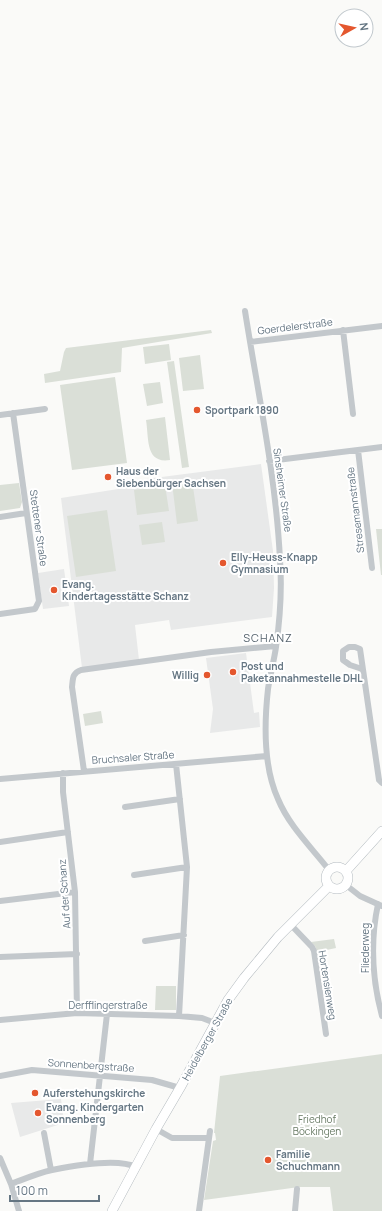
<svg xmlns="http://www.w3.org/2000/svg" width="382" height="1211" viewBox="0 0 382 1211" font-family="Manrope,sans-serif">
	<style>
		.built { fill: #e8e9e9 }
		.green { fill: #dadfd7 }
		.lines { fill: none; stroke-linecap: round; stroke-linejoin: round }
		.secondary-casing { stroke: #b3babf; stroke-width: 10 }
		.minor { stroke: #c3c8cc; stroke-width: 6 }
		.secondary { stroke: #fff; stroke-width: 9 }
		.poi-dot { fill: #e4572e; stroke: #fff; stroke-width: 1.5 }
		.labels { text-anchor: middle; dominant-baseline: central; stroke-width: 4; stroke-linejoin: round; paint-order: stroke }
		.street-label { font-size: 10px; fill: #657683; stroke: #fff }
		.poi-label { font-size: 10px; font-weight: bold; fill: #657683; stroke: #fff; text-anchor: start }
		.park-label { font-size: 10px; fill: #687a64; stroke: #fff }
		.neighbourhood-label { font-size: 11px; letter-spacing: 1px; fill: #57646e; stroke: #fff }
	</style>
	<rect width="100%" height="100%" fill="#fafaf8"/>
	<path class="built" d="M261,464L273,551L274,588L272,617L171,630L169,620L135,625L139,660L82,668L61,498L131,487V481Z
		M64,569L69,606L43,609L38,573Z
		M246,653L254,713L259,712L260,727L210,733L213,709L206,658Z
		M61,1099L64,1123L20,1137L11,1103Z"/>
	<path class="green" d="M211,330L212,333L122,348L121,372L45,383L44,374L60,371L64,352L66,348Z
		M169,344L171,360L145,364L143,347Z
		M200,355L204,389L183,391L179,358Z
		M174,361L189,467L182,468L167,362Z
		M115,377L127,463L72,470L60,385Z
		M160,382L163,403L147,406L143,384Z
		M165,417L170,460C145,464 149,438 146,420Z
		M192,480L198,521L177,524L172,483Z
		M19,483L22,502L20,508L0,511V485Z
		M165,485L169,511L137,515L134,490Z
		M107,510L116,571L76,577L67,516Z
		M162,522L165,542L142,545L139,525Z
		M376,529H382V575H381Z
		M101,711L103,723L85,726L83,714Z
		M334,939L336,948L317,952L315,946L311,942Z
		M156,986H176V1010H155Z
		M382,1054V1211H333L330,1187H299L204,1200L213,1141L216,1140L215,1133H214L220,1076Z"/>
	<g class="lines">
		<g class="secondary-casing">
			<path id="secondary" d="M326 878a11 11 0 1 1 22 0a11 11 0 1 1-22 0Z
				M346,871L382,831
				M112,1211L156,1129L180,1088L228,1000L244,978L278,937L329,886"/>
		</g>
		<path class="minor" d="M245,311C258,394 276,476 280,560C282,588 280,619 276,647C274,661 270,675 268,689C264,725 263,766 278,799C289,826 312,848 329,870
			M343,330L353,414
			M250,342L382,326
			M0,415L45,409
			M358,450L372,568
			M269,461L382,447
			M0,517L26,513
			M0,614L35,609L39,601L13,413
			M362,669L350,665L343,660V651L349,647H355L360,649L379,780L382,783
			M176,764L187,867L179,1016
			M84,771L72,687C73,679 72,673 81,670L211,652L276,646
			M63,773V792L75,892L77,1013
			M0,779L267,756
			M125,807L180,799
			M0,842L68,832
			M134,875L187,867
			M346,885L360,896L382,906
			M0,901L75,892
			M378,904C370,942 372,979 382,1016
			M291,925L312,947L314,951L326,1034
			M145,941L184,935
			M0,957L77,954
			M0,1020L77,1013L179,1016L202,1018L215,1023
			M0,1076L32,1070L152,1080L180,1088
			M156,1129L172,1138H209
			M44,1133L51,1170
			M0,1158L11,1184L19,1211
			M90,1164L107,1014
			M11,1184C24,1179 38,1173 52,1170C72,1166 118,1158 136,1167
			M199,1211L210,1131
			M295,1211L297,1189"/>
		<use href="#secondary" class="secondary"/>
	</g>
	<g class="poi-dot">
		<circle cx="197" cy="410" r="4"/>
		<circle cx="108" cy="477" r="4"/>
		<circle cx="223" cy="563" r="4"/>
		<circle cx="54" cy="590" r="4"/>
		<circle cx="233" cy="672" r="4"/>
		<circle cx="207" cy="675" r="4"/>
		<circle cx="35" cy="1093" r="4"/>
		<circle cx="38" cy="1113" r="4"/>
		<circle cx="268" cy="1160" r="4"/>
	</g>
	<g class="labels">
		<g class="street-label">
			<text transform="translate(295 326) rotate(-7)">Goerdelerstraße</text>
			<text transform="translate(283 490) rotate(82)">Sinsheimer Straße</text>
			<text transform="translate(355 510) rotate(-97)">Stresemannstraße</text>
			<text transform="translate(39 528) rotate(82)">Stettener Straße</text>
			<text transform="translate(133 757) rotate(-4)">Bruchsaler Straße</text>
			<text transform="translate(64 894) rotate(-94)">Auf der Schanz</text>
			<text transform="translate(365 948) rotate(-90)">Fliederweg</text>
			<text transform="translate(328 985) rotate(81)">Hortensienweg</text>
			<text x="108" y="1005">Derfflingerstraße</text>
			<text transform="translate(207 1039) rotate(-61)">Heidelberger Straße</text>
			<text transform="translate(91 1065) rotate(4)">Sonnenbergstraße</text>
		</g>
		<g class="poi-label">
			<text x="205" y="410">Sportpark 1890</text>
			<text x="116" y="471">Haus der<tspan x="116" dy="12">Siebenbürger Sachsen</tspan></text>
			<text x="231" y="557">Elly-Heuss-Knapp<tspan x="231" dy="12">Gymnasium</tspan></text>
			<text x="62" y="584">Evang.<tspan x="62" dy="12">Kindertagesstätte Schanz</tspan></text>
			<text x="241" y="666">Post und<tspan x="241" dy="12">Paketannahmestelle DHL</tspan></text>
			<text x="199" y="675" text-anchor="end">Willig</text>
			<text x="43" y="1093">Auferstehungskirche</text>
			<text x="46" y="1107">Evang. Kindergarten<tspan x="46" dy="12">Sonnenberg</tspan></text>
			<text x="276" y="1154">Familie<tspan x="276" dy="12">Schuchmann</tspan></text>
		</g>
		<g class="park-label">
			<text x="317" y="1119">Friedhof<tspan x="317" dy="12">Böckingen</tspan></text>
		</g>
		<g class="neighbourhood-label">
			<text x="268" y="637">SCHANZ</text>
		</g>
	</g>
	<g transform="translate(354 28) rotate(82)"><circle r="19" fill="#ffffff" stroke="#c1c8cd"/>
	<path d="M0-3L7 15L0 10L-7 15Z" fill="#e4572e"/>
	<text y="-6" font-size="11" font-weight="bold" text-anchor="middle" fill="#657683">N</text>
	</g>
	<path d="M10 1195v6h89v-6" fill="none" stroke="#657683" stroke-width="2"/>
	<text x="16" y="1195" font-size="12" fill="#657683" stroke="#ffffff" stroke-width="3" paint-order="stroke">100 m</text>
</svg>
